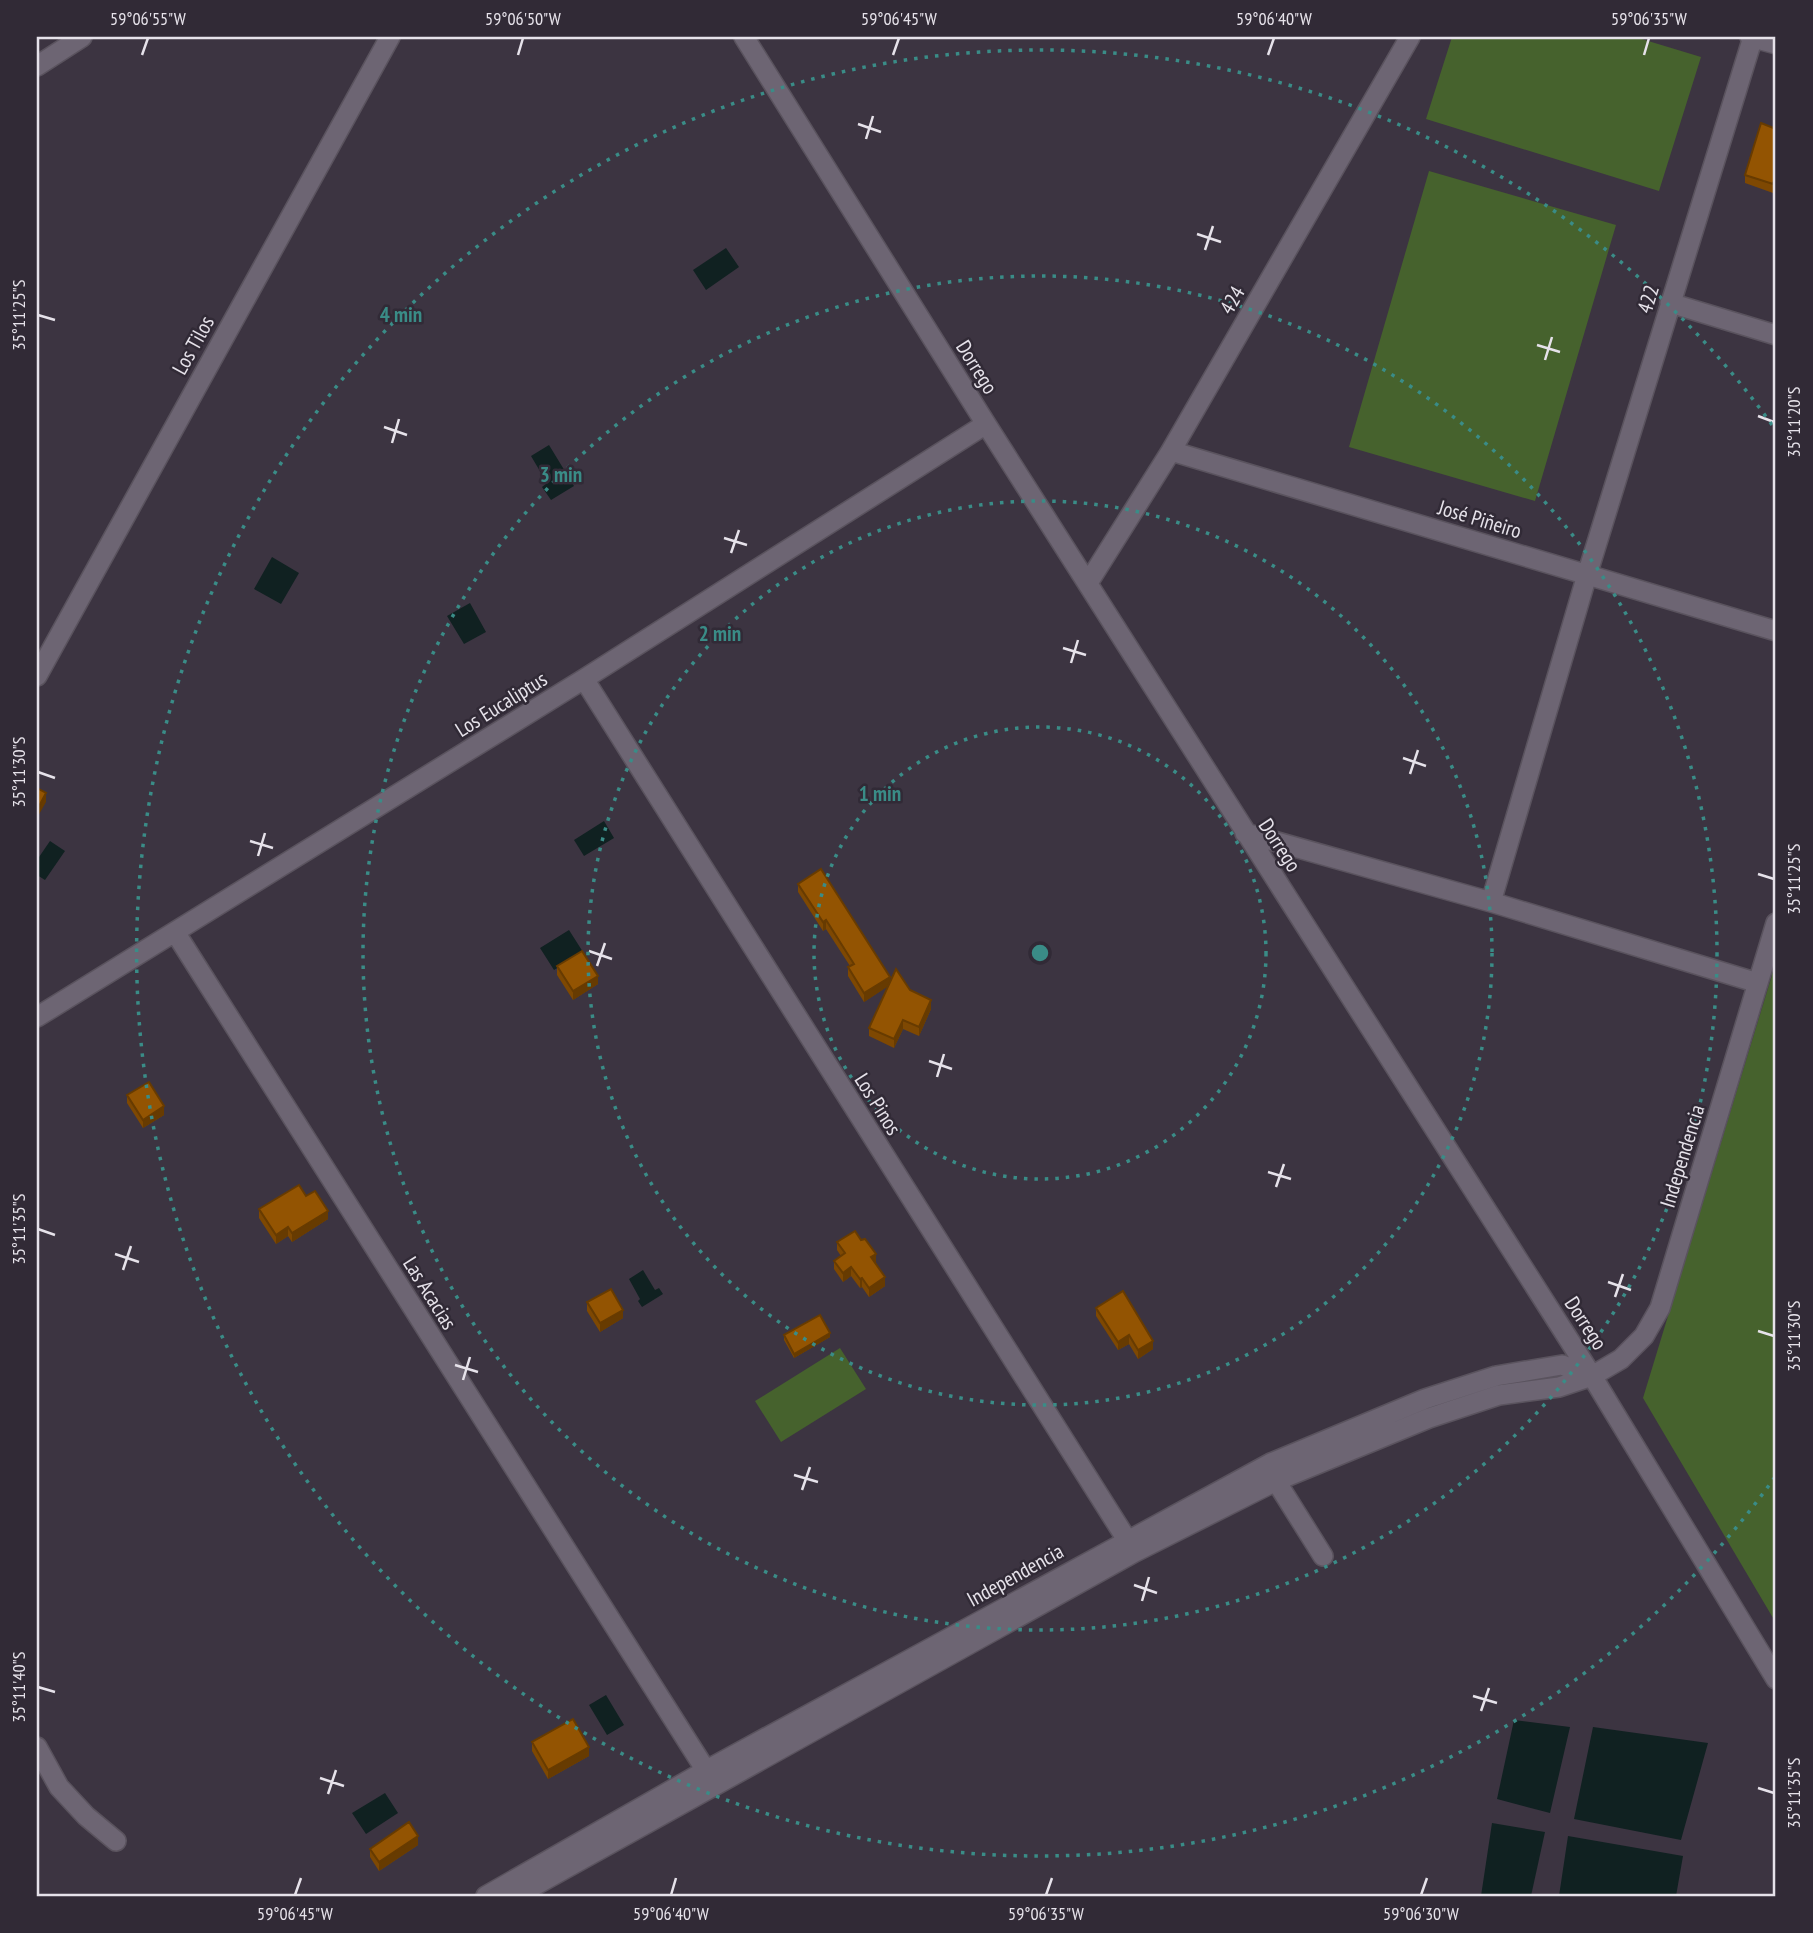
<svg xmlns="http://www.w3.org/2000/svg" width="1813" height="1933" viewBox="0 0 1813 1933" font-family="'PT Sans Narrow',sans-serif">
	<style>
		.green { fill: #46622d }
		.water { fill: #102121 }
		.lines { fill: none; stroke-linecap: round; stroke-linejoin: round }
		.minor-casing { stroke: #5a535e; stroke-width: 22 }
		.minor { stroke: #6d6573; stroke-width: 19 }
		.wall { fill: #7e4802 }
		.shaded-wall { fill: #673b01 }
		.building { fill: #935402; stroke: #673b01; stroke-width: 2 }
		.ticks { fill: none; stroke: #e6e2ea; stroke-width: 2.5 }
		.ring { fill: none; stroke: #3a8c87; stroke-width: 3.5; stroke-dasharray: 3.5 7 }
		.labels { text-anchor: middle; dominant-baseline: central; stroke-width: 5; stroke-linejoin: round; paint-order: stroke }
		.street-label { font-size: 21px; fill: #e6e2ea; stroke: #312a36 }
		.centre { fill: #3a8c87; stroke: #312a36; stroke-width: 3.5 }
		.ring-label { font-size: 21px; text-anchor: middle; font-weight: bold; fill: #3a8c87; stroke: #312a36; stroke-width: 5; stroke-linejoin: round; paint-order: stroke }
		.neatline { fill: none; stroke: #e6e2ea; stroke-width: 2.5 }
		.ticks-label { font-size: 18px; text-anchor: middle; fill: #e6e2ea }
	</style>
	<rect width="100%" height="100%" fill="#3c3441"/>
	<path class="green" d="M1452,37H1635L1701,57L1659,191L1426,119Z
		M1429,171L1616,225L1535,501L1349,447Z
		M1776,962V1623L1643,1398Z
		M840,1348L866,1389L781,1442L755,1401Z"/>
	<path class="water" d="M726,248L739,267L706,290L693,270Z
		M549,445L574,486L551,500L542,487L547,483L531,456Z
		M272,557L299,573L281,604L254,589Z
		M470,603L486,632L464,644L447,616Z
		M604,821L614,838L584,856L574,840Z
		M50,841L65,851L45,880L37,875V860Z
		M569,930L583,952L554,970L540,948Z
		M643,1270L655,1290L659,1288L663,1294L642,1307L638,1301L640,1299L629,1279Z
		M606,1695L624,1725L607,1735L589,1705Z
		M1514,1720L1570,1727L1550,1813L1497,1799Z
		M1593,1727L1708,1743L1681,1840L1574,1819Z
		M385,1793L398,1813L366,1834L352,1813Z
		M1492,1823L1545,1832L1531,1896H1481Z
		M1568,1836L1683,1856L1676,1896H1559Z"/>
	<g class="lines">
		<g class="minor-casing">
			<path id="minor" d="M744,37L986,424L1592,1376L1776,1679
				M1750,37L1776,44
				M37,66L82,37
				M1670,303L1776,335
				M1171,451L1776,631
				M1088,583L1171,451L1410,37
				M37,676L390,37
				M584,679L1134,1551
				M1245,833L1491,902L1758,983
				M1491,902L1587,575L1753,37
				M175,932L712,1780
				M37,1017L584,679L986,424
				M1273,1471L1276,1481L1323,1556
				M37,1747L59,1787L86,1816L116,1841
				M486,1896L705,1771L1271,1463L1425,1399L1496,1376L1562,1365L1592,1376
				M516,1896L1135,1552L1276,1481L1429,1418L1499,1395L1559,1387L1592,1376L1621,1359L1644,1336L1660,1308L1776,923"/>
		</g>
		<use href="#minor" class="minor"/>
	</g>
	<path class="wall" d="M1776,129L1773,193L1745,183V175Z
		M798,884L890,983L910,990L931,1009L919,1036L903,1029L894,1048L869,1036V1028L888,986L864,1002L848,976V967L850,966L826,929L823,931L798,892Z
		M557,966L598,984L573,1000L557,975Z
		M127,1095L164,1115L143,1128L127,1103Z
		M306,1196L328,1219L292,1242L288,1236L276,1244L259,1218V1209Z
		M837,1242L876,1263L885,1286L869,1297L862,1287L860,1288L851,1276L843,1282L834,1269V1261L841,1256L837,1250Z
		M587,1302L623,1318L600,1332L587,1311Z
		M1096,1308L1153,1349L1138,1359L1129,1344L1118,1350L1096,1316Z
		M784,1335L830,1337L794,1358L784,1340Z
		M532,1742L589,1756L548,1779L532,1751Z
		M418,1845L379,1871L370,1857V1849Z"/>
	<path class="shaded-wall" d="M1776,174V182L1773,193V184Z
		M46,793V802L37,818V810Z
		M826,920V929L823,931V922Z
		M598,976V984L573,1000V991Z
		M890,977V985L864,1002V993Z
		M931,1000V1009L919,1036V1027Z
		M903,1020V1029L894,1048V1039Z
		M164,1106V1115L143,1128V1120Z
		M328,1211V1219L292,1242V1233Z
		M288,1227V1236L276,1244V1235Z
		M876,1254V1263L871,1266V1257Z
		M851,1267V1276L843,1282V1273Z
		M885,1277V1286L869,1297V1288Z
		M862,1278V1287L860,1288V1279Z
		M623,1310V1318L600,1332V1323Z
		M830,1333V1337L794,1358V1354Z
		M1129,1335V1344L1118,1350V1342Z
		M1153,1341V1349L1138,1359V1350Z
		M589,1747V1756L548,1779V1770Z
		M418,1836V1845L379,1871V1862Z"/>
	<path class="building" d="M1761,123L1776,129V174L1773,184L1745,175Z
		M37,788L46,793L37,810Z
		M821,869L890,977L864,993L848,967L854,964L826,920L823,922L798,884Z
		M582,951L598,976L573,991L557,966Z
		M896,969L910,990L931,1000L919,1027L903,1020L894,1039L869,1028Z
		M149,1082L164,1106L143,1120L127,1095Z
		M299,1185L306,1196L315,1191L328,1211L292,1233L288,1227L276,1235L259,1209Z
		M855,1231L861,1240L865,1239L876,1254L871,1257L885,1277L869,1288L862,1278L860,1279L851,1267L843,1273L834,1261L845,1253L837,1242Z
		M611,1289L623,1310L600,1323L587,1302Z
		M1123,1291L1153,1341L1138,1350L1129,1335L1118,1342L1096,1308Z
		M820,1315L830,1333L794,1354L784,1335Z
		M573,1719L589,1747L548,1770L532,1742Z
		M409,1822L418,1836L379,1862L370,1849Z"/>
	<path class="ticks" d="M142,55L148,38M518,55L523,38M893,55L899,38M1268,55L1274,38M1644,55L1649,38M858,124L881,132M866,139L873,116M1197,234L1221,242M1205,250L1213,226M38,315L55,320M1537,345L1560,352M1545,360L1552,337M1758,416L1774,422M384,427L407,435M392,443L399,419M724,538L747,545M731,553L739,530M1063,648L1086,655M1071,663L1078,640M1403,758L1426,766M38,772L55,778M1410,774L1418,750M250,841L273,848M258,856L265,833M1758,874L1774,879M589,951L612,959M597,966L605,943M929,1061L952,1069M937,1077L944,1054M1268,1172L1291,1179M1276,1187L1284,1164M38,1229L55,1235M115,1254L139,1262M123,1270L131,1246M1608,1282L1631,1290M1615,1297L1623,1274M1758,1331L1774,1336M455,1365L478,1372M463,1380L470,1357M794,1475L818,1482M802,1490L810,1467M1134,1585L1157,1593M1142,1601L1149,1577M38,1687L55,1692M1473,1696L1497,1703M1481,1711L1489,1688M320,1778L344,1786M1758,1788L1774,1793M328,1794L336,1770M295,1895L301,1878M671,1895L676,1878M1046,1895L1052,1878M1421,1895L1427,1878"/>
	<g class="ring">
		<circle cx="1040" cy="953" r="226"/>
		<circle cx="1040" cy="953" r="452"/>
		<circle cx="1040" cy="953" r="677"/>
		<path d="M1775 1477A903 903 0 1 1 1775 429"/>
	</g>
	<g class="labels">
		<g class="street-label">
			<text transform="translate(1648 299) rotate(-73)">422</text>
			<text transform="translate(1232 300) rotate(-60)">424</text>
			<text transform="translate(193 345) rotate(-61)">Los Tilos</text>
			<text transform="translate(977 367) rotate(58)">Dorrego</text>
			<text transform="translate(1480 519) rotate(17)">José Piñeiro</text>
			<text transform="translate(501 704) rotate(-32)">Los Eucaliptus</text>
			<text transform="translate(1280 845) rotate(57)">Dorrego</text>
			<text transform="translate(878 1104) rotate(58)">Los Pinos</text>
			<text transform="translate(1682 1156) rotate(-73)">Independencia</text>
			<text transform="translate(430 1293) rotate(58)">Las Acacias</text>
			<text transform="translate(1586 1323) rotate(57)">Dorrego</text>
			<text transform="translate(1015 1575) rotate(-29)">Independencia</text>
		</g>
	</g>
	<circle cx="1040" cy="953" r="10" class="centre"/>
	<g class="ring-label">
		<text x="401" y="322">4 min</text>
		<text x="561" y="482">3 min</text>
		<text x="720" y="641">2 min</text>
		<text x="880" y="801">1 min</text>
	</g>
	<rect width="1813" height="1933" fill="none" stroke="#312a36" stroke-width="77"/>
	<rect x="38" y="38" width="1736" height="1857" class="neatline"/>
	<g class="ticks-label">
		<text x="148" y="25">59°06'55"W</text>
		<text x="523" y="25">59°06'50"W</text>
		<text x="899" y="25">59°06'45"W</text>
		<text x="1274" y="25">59°06'40"W</text>
		<text x="1649" y="25">59°06'35"W</text>
		<text transform="translate(19 315) rotate(-90)" y="6">35°11'25"S</text>
		<text transform="translate(1794 422) rotate(-90)" y="6">35°11'20"S</text>
		<text transform="translate(19 772) rotate(-90)" y="6">35°11'30"S</text>
		<text transform="translate(1794 879) rotate(-90)" y="6">35°11'25"S</text>
		<text transform="translate(19 1229) rotate(-90)" y="6">35°11'35"S</text>
		<text transform="translate(1794 1336) rotate(-90)" y="6">35°11'30"S</text>
		<text transform="translate(19 1687) rotate(-90)" y="6">35°11'40"S</text>
		<text transform="translate(1794 1793) rotate(-90)" y="6">35°11'35"S</text>
		<text x="295" y="1920">59°06'45"W</text>
		<text x="671" y="1920">59°06'40"W</text>
		<text x="1046" y="1920">59°06'35"W</text>
		<text x="1421" y="1920">59°06'30"W</text>
	</g>
</svg>
